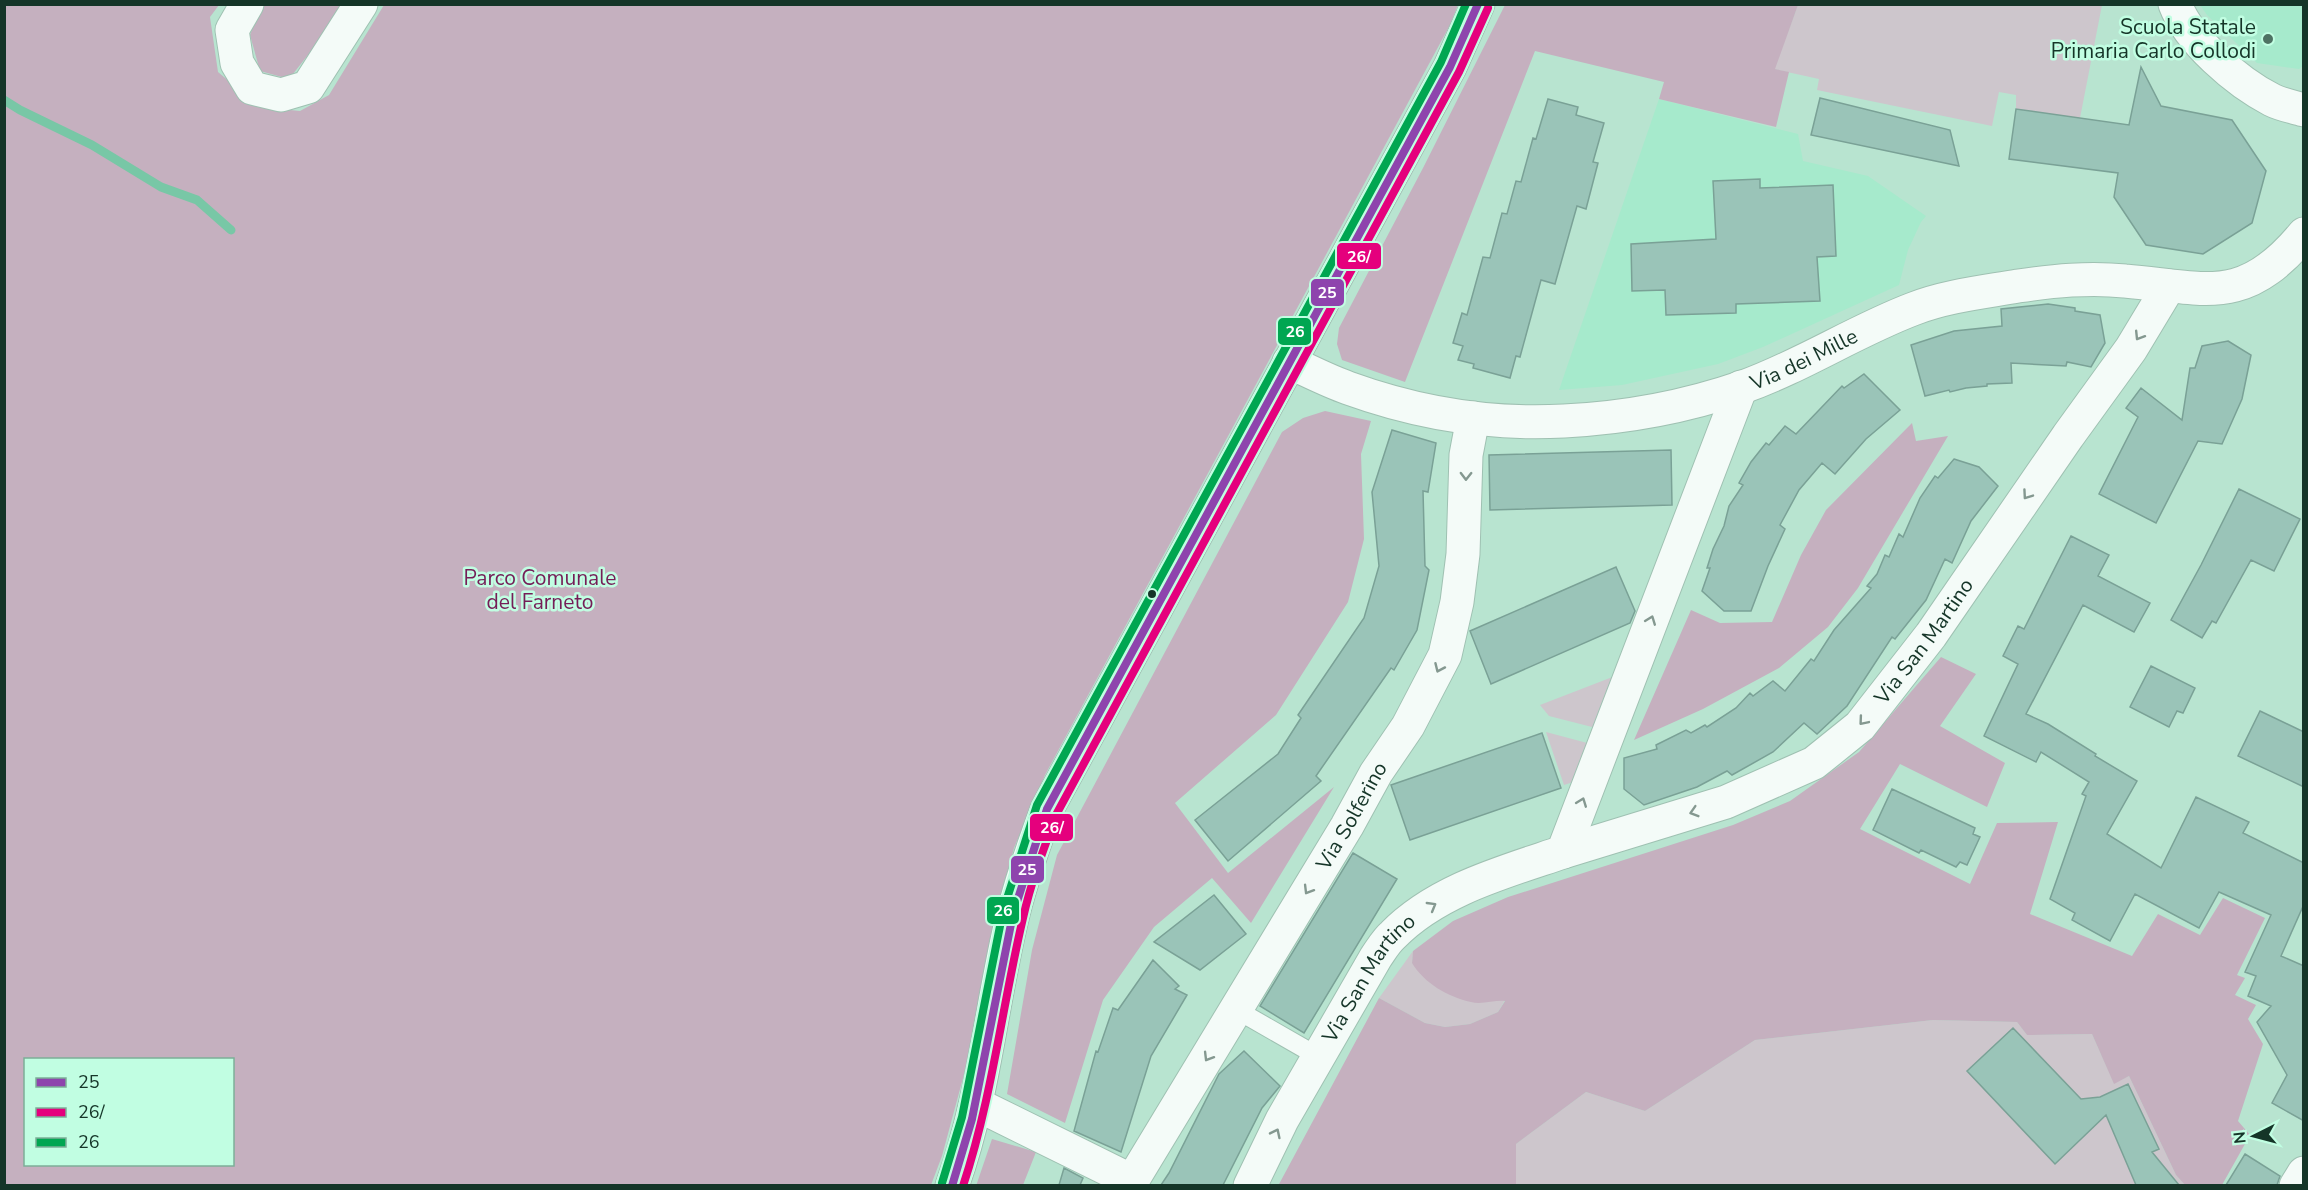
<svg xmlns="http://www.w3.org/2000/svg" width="2308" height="1190" viewBox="0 0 2308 1190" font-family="'Nunito Sans',sans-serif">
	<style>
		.built { fill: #a6eacc }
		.green { fill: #cdc6cc }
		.forest { fill: #c5b0bf; fill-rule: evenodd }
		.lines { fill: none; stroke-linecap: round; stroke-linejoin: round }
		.stream { stroke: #78c7a6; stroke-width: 9 }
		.building { fill: #9ac4b8; stroke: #7aa196; stroke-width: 1.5 }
		.lane-casing { stroke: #9fc1b2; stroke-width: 20 }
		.street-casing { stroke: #9fc1b2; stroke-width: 35 }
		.secondary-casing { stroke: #9fc1b2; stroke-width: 35 }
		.lane { stroke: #f4fbf8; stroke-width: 18 }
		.street { stroke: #f4fbf8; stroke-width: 33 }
		.secondary { stroke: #f4fbf8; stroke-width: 33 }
		.bus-1-casing { stroke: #c1fee2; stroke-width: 12 }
		.bus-2-casing { stroke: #c1fee2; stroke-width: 12 }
		.bus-3-casing { stroke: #c1fee2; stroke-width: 12 }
		.bus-1 { stroke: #8e44ad; stroke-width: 8 }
		.bus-2 { stroke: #e5007d; stroke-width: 8 }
		.bus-3 { stroke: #00a651; stroke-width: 8 }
		.oneway { stroke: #849890 }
		.poi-dot { fill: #4e7263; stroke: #c1fee2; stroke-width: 2 }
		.bus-dot { fill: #153528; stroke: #c1fee2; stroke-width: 2 }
		.labels { text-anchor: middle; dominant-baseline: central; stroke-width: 5; stroke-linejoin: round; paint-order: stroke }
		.poi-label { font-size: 21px; fill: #153528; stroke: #c1fee2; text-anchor: end }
		.street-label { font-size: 21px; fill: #153528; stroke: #c1fee2 }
		.park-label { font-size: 21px; fill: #751d57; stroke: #c1fee2 }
		.line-badge { stroke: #c1fee2; stroke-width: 2 }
		.badge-label { font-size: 16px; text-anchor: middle; font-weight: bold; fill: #fff }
	</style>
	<rect width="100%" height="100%" fill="#b8e4d0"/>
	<path class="built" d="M2200,5H2303V66L2299,69L2257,63L2207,15Z
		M1659,99L1798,134L1803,161L1868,176L1926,216L1921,222L1908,250L1899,285L1763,347L1718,364L1622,385L1559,390Z"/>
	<path class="green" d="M1798,5H2102L2080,118L2016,109V95L1999,92L1992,126L1817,90L1819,79L1774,69Z
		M1615,676L1596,728L1549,716L1540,705Z
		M1546,732L1591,744L1576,781L1564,785Z
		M1413,951L1412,963L1505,1000L1498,1012L1470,1024L1445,1027L1425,1023L1379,998Z
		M1933,1020L2017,1022L2027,1035L2092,1034L2114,1083L2129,1076L2176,1175L2185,1185L1516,1186V1144L1586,1092L1645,1111L1755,1040Z"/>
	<path class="forest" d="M5,5H219L210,17L218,72L260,107L300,111L329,95L384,5H1458L1450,25L1045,775L1014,848L991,934L966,1067L942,1156L931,1185L5,1186ZM26,1060H232V1164H26Z
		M261,5H341L315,46L289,79L260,71L250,35Z
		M1505,5H1798L1775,69L1789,72L1776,127L1659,99L1664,82L1535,51L1405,382L1342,360L1337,344L1339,328L1423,168Z
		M1325,411L1371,421L1361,454L1364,539L1348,602L1276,715L1175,803L1228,873L1334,787L1251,923L1212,878L1154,927L1103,1000L1065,1123L1007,1094L1032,950L1057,855L1282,432L1303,418Z
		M1912,423L1916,441L1948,436L1858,588L1828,627L1779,668L1703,709L1634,740L1691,610L1720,623L1772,622L1801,555L1826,510Z
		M1941,657L1976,674L1940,726L2005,763L1987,807L1900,764L1860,829L1970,884L1997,823L2058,822L2030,914L2132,956L2158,914L2200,935L2223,898L2265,918L2237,975L2245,978L2235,995L2256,1005L2248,1019L2263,1044L2238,1121L2250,1135L2222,1185H2185L2176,1175L2129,1076L2114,1084L2092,1034L2027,1035L2017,1022L1933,1020L1755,1040L1645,1111L1586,1092L1516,1144V1185L1278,1186L1379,998L1425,1023L1445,1027L1470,1024L1498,1012L1505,1001C1495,1000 1481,1005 1471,1002C1448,997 1424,983 1412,963L1413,951L1453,921L1508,897L1733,825L1790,801L1859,752Z
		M992,1139L1036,1152L1023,1185L976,1186Z"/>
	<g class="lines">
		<path class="stream" d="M4,100L20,110L92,145L161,187L197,200L231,230"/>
	</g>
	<path class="building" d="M2141,67L2161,106L2232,120L2266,171L2252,223L2203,254L2146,245L2114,197L2118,173L2009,159L2016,109L2129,125Z
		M1820,98L1950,130L1959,166L1811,135Z
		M1548,99L1578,107L1576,115L1604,123L1593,162L1598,163L1586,209L1577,206L1555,284L1541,280L1520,357L1516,356L1510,378L1473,368L1474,364L1458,360L1463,346L1453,343L1462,313L1467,315L1483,257L1490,258L1502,213L1507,214L1516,181L1521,182L1533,138L1536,139Z
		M1760,179V188L1833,185L1836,256L1817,257L1820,301L1736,304V313L1666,315L1665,290L1632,291L1631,244L1716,239L1713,181Z
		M2048,304L2075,308V311L2100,315L2105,343L2091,367L2067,362L2066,366L2011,363L2012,383L1987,384V386L1966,388L1950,392L1949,390L1925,396L1911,345L1954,331L2002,326L2001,309Z
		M2228,341L2251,355L2242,399L2222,444L2198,441L2156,523L2099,494L2138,417L2126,408L2141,388L2182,420L2190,368H2195L2202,346Z
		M1864,374L1900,410L1866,439L1835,474L1822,463L1799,490L1780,525L1785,529L1768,566L1751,611H1724L1702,591L1710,568H1707L1713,549L1724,526L1729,506L1743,485L1739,483L1751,462L1766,443L1769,445L1785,426L1796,434L1842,386L1844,388Z
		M1392,430L1436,443L1428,492L1423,491L1425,566L1429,570L1417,630L1394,670L1391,668L1316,776L1321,781L1228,861L1195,820L1278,754L1301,718L1298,715L1364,618L1379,566L1372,492Z
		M1671,450L1672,505L1490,510L1489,455Z
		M1954,459L1979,467L1998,486L1971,521L1952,563L1945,559L1926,600L1895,639L1892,637L1847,706L1817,734L1804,723L1773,752L1732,775L1727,771L1697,787L1644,805L1624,789V758L1657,749L1656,745L1686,730L1691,733L1705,725L1707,727L1736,708L1750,693L1753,696L1773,681L1785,691L1811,659L1814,661L1834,630L1871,588L1867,586L1877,574L1885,555L1889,557L1899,534L1903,537L1920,498L1935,476L1938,478Z
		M2239,489L2300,519L2274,571L2251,560L2216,623L2212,621L2202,638L2171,620L2201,565Z
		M2071,536L2109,555L2098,576L2150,603L2134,632L2083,605L2026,714L2048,724L2096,754L2095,756L2137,781L2107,834L2161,868L2196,797L2249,822L2243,833L2304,863V904L2281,956L2304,966V1121L2272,1103L2287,1075L2257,1022L2271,1006L2248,996L2256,976L2245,972L2271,915L2219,892L2199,928L2135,894L2110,941L2072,920L2075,913L2050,899L2086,796L2082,794L2089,782L2041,752L2036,762L1984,736L2018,664L2003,656L2018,626L2024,629Z
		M1616,567L1635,611L1630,623L1491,684L1470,631Z
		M2151,666L2195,688L2183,713L2177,711L2169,727L2130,707Z
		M2260,711L2304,732V787L2238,756Z
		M1542,733L1561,788L1410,840L1391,785Z
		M1892,789L1975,828L1973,834L1980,837L1967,865L1960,862L1956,867L1921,850L1919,853L1873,830Z
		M1353,853L1397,879L1304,1033L1260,1006Z
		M1214,895L1246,934L1200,970L1154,942Z
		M1153,960L1179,986L1175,989L1187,995L1151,1056L1121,1152L1074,1131L1096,1051L1098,1052L1113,1008L1118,1010Z
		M2013,1028L2081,1099L2100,1097L2128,1084L2159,1149L2152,1152L2179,1185H2136L2106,1115L2055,1164L1967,1071Z
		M1244,1051L1280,1086L1262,1108L1223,1185H1161L1169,1173L1219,1074Z
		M2245,1154L2280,1176L2277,1185H2226Z
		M1064,1168L1083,1178L1080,1185H1059Z"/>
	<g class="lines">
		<g class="lane-casing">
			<path id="lane" d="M1237,1010L1319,1057"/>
		</g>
		<g class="street-casing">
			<g id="street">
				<path d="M247,4L232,30L237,63L252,88L281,95L308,87L361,4"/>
				<path id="s1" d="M1289,362C1309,371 1328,381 1348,388C1417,413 1491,425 1564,421C1625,418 1685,407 1743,387C1802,366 1855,331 1913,309C1946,296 1984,292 2018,286C2053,281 2089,277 2125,281C2207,288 2244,307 2304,234"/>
				<path id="s2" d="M1563,852L1726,802L1814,763L1860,726L1931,635L2068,436L2131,349L2169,286"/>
				<path d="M976,1104L1132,1181"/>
				<path id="s3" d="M1129,1186L1347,826L1376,773L1408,726L1445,655L1457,602L1463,554L1466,455L1473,418"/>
				<path id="s4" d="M1250,1186L1282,1120L1376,957C1381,950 1386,941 1393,935C1437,890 1504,872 1563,852L1741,387"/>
				<path d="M2296,1186L2304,1173"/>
			</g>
		</g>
		<g class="secondary-casing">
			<path id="secondary" d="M2175,4C2189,41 2237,82 2272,100C2282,105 2294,107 2304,110
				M952,1186C984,1098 991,1004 1013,914C1022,878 1034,844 1047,809L1450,67L1478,4"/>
		</g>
		<use href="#lane" class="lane"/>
		<use href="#street" class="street"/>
		<use href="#secondary" class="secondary"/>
		<g class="bus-1-casing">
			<path id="bus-1" d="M952,1186L972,1119L1013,914L1047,809L1450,67L1478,4"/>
		</g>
		<g class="bus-2-casing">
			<path id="bus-2" d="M963,1186C992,1098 1002,1007 1023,918C1031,882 1044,848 1057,813L1459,72L1488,8"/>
		</g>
		<g class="bus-3-casing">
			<path id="bus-3" d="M942,1183L962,1117L1003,911L1037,805L1441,62L1466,4"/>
		</g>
		<use href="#bus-1" class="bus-1"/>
		<use href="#bus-2" class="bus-2"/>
		<use href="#bus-3" class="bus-3"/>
	</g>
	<defs><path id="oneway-chevron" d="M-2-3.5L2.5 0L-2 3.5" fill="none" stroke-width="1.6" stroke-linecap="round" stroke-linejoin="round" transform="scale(1.5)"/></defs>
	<g class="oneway">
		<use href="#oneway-chevron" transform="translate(2139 336) rotate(122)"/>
		<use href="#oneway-chevron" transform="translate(1466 476) rotate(91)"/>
		<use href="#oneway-chevron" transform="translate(2027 495) rotate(125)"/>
		<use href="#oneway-chevron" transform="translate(1651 620) rotate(-69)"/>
		<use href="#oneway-chevron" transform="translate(1439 668) rotate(114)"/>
		<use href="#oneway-chevron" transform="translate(1863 721) rotate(130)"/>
		<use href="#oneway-chevron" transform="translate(1582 802) rotate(-69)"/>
		<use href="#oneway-chevron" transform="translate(1694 812) rotate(163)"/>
		<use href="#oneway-chevron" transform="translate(1308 890) rotate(121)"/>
		<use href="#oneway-chevron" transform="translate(1432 906) rotate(-30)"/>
		<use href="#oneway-chevron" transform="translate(1208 1057) rotate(121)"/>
		<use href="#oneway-chevron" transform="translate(1276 1133) rotate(-64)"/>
	</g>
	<circle class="poi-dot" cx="2268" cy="39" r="6"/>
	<circle class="bus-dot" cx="1152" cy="594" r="5"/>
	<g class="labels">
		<g class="poi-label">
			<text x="2256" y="27">Scuola Statale<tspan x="2256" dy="24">Primaria Carlo Collodi</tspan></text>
		</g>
		<g class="street-label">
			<text stroke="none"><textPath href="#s1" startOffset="534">Via dei Mille</textPath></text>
			<text stroke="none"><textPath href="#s2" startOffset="432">Via San Martino</textPath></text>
			<text stroke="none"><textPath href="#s3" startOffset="432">Via Solferino</textPath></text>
			<text stroke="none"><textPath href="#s4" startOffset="240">Via San Martino</textPath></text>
		</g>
		<g class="park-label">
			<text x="540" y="578">Parco Comunale<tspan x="540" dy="24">del Farneto</tspan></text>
		</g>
	</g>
	<g class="line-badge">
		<rect x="1336" y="242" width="46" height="28" rx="6" fill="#e5007d"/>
		<rect x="1310" y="278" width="35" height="29" rx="6" fill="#8e44ad"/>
		<rect x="1277" y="317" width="35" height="29" rx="6" fill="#00a651"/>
		<rect x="1029" y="813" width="45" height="29" rx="6" fill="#e5007d"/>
		<rect x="1010" y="855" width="35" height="29" rx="6" fill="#8e44ad"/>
		<rect x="986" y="896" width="34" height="29" rx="6" fill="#00a651"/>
	</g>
	<g class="badge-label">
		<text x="1359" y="262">26/</text>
		<text x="1327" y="298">25</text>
		<text x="1295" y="337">26</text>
		<text x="1052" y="833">26/</text>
		<text x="1027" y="875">25</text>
		<text x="1003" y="916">26</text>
	</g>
	<rect width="2308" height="1190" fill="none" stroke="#153528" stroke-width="12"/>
	<rect x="24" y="1058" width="210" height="108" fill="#c1fee2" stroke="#7cae98" stroke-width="1.5"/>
	<rect x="36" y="1078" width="30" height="9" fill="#8e44ad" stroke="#7cae98" stroke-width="1.5"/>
	<text x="78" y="1088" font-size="18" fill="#153528">25</text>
	<rect x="36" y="1108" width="30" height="9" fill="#e5007d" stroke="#7cae98" stroke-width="1.5"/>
	<text x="78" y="1118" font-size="18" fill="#153528">26/</text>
	<rect x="36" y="1138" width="30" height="9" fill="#00a651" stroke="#7cae98" stroke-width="1.5"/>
	<text x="78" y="1148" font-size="18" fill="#153528">26</text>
	<g transform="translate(2254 1136) rotate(264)" stroke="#c1fee2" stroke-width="4.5" paint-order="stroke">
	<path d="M0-4.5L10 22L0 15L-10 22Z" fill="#153528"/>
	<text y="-9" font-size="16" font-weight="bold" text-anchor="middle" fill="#153528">N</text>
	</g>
</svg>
